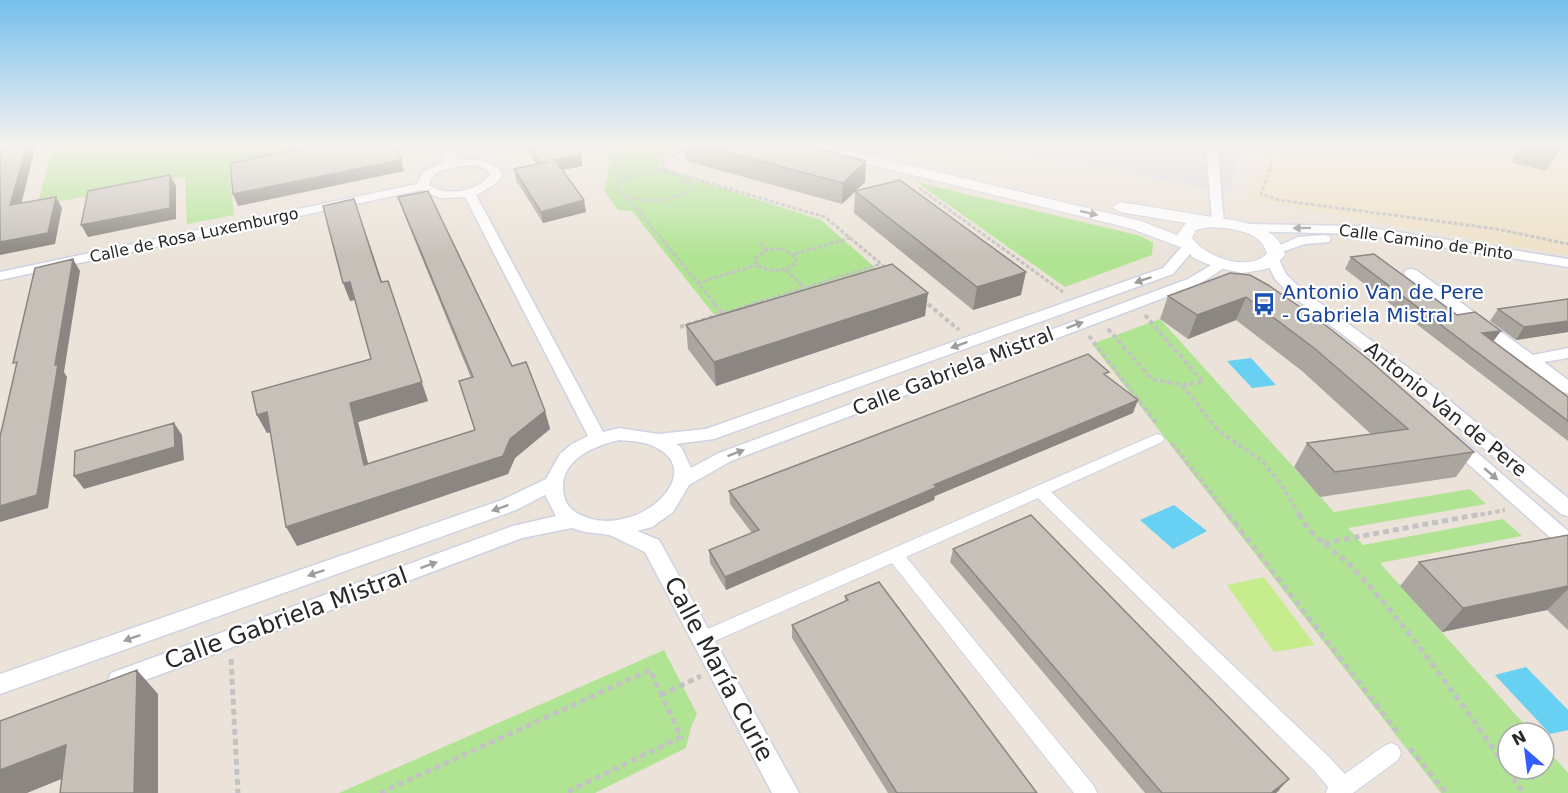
<svg xmlns="http://www.w3.org/2000/svg" width="1568" height="793" viewBox="0 0 1568 793" font-family="'DejaVu Sans',sans-serif">
	<style>
		.industrial { fill: #dcdae3 }
		.education { fill: #eee1c7 }
		.green { fill: #b0e493 }
		.pitch { fill: #c6ec8e }
		.water { fill: #68d0f2 }
		.lines { fill: none; stroke-linecap: round; stroke-linejoin: round }
		.service-casing { stroke: #ced2e2; stroke-width: 2 }
		.pedestrian-casing { stroke: #ced2e2; stroke-width: 2 }
		.minor-casing { stroke: #ced2e2; stroke-width: 3 }
		.tertiary-casing { stroke: #ced2e2; stroke-width: 2 }
		.path-far2 { stroke: #c3c3c3; stroke-width: 3; stroke-dasharray: 4 2; stroke-linecap: butt }
		.path-far1 { stroke: #c3c3c3; stroke-width: 4; stroke-dasharray: 4.5 3; stroke-linecap: butt }
		.path { stroke: #c3c3c3; stroke-width: 5; stroke-dasharray: 6 4; stroke-linecap: butt }
		.service { fill: #fff; fill-rule: evenodd }
		.pedestrian { fill: #fff; fill-rule: evenodd }
		.minor { fill: #fff; fill-rule: evenodd }
		.tertiary { fill: #fff; fill-rule: evenodd }
		.wall { fill: #aaa59f }
		.shaded-wall { fill: #8b8682 }
		.building { fill: #c6c0b9; stroke: #8b8682; stroke-width: 1.5 }
		.oneway { fill: #9e9e9e }
		.labels { text-anchor: middle; dominant-baseline: central; stroke-width: 4.5; stroke-linejoin: round; paint-order: stroke }
		.far-street-label { font-size: 16px; fill: #282828; stroke: #fff }
		.transit-label { font-size: 20px; fill: #164399; stroke: #fff; text-anchor: start }
		.street-label { font-size: 20px; fill: #282828; stroke: #fff }
		.near-street-label { font-size: 24px; fill: #282828; stroke: #fff }
	</style>
	<rect width="100%" height="100%" fill="#ebe3d9"/>
	<path class="industrial" d="M998,145H1233L1239,154L1230,193L1014,151Z"/>
	<path class="education" d="M1270,145H1568V255L1245,199L1257,162Z"/>
	<path class="green" d="M53,145H299L300,148L313,145H352L229,169L234,215L187,224L185,177L37,206Z
		M604,145H681L660,160L658,167L821,220L878,270L719,321L632,211L618,210L604,191C609,176 612,160 604,145Z
		M916,182L1141,236L1153,243L1152,255L1065,287Z
		M1160,319L1334,512L1470,489L1486,504L1348,528L1363,545L1503,519L1522,536L1380,563L1532,733H1508V769H1544V746L1568,773V793H1441L1092,344Z
		M664,650L697,714L691,727L686,748L595,793H339Z"/>
	<path class="pitch" d="M1264,577L1315,645L1274,652L1227,585Z"/>
	<path class="water" d="M1251,358L1276,385L1252,388L1227,361Z
		M1174,505L1207,531L1173,549L1140,520Z
		M1526,667L1568,710V730L1550,734L1495,675Z"/>
	<g class="lines">
		<g class="service-casing">
			<path id="service" d="M1280,145H1286L1277,154H1273V152Z"/>
		</g>
		<g class="pedestrian-casing">
			<path id="pedestrian" d="M1157,434L1162,436L1164,439L1162,442L1051,492L1328,756L1345,774L1384,746L1391,743L1398,746L1401,753L1398,760L1353,793H1326L1328,787L1314,770L1038,498L906,557L1094,786L1097,793H1074L892,563L708,644L702,647L696,644L693,639L696,634Z"/>
		</g>
		<g class="minor-casing">
			<path id="minor" d="M438,145H449L458,160H481L500,169L502,176L494,185L476,195L603,432L619,428L658,434L706,429L1163,268L1184,244H1194L1196,247L1173,274L714,439L676,444L681,447L691,468L719,453L1188,279L1218,261L1223,260L1230,264L1198,285L731,461L689,485L673,512L652,527L637,531L659,540L799,793H772L645,552L610,535L585,532L572,528L522,538L119,690L111,687L108,680L111,673L513,526L556,516L545,495L516,510L0,694V674L502,500L546,479L560,454L572,444L588,436L465,197L440,198L421,190L0,280V272L417,184L424,171L447,161ZM469,165L479,166L489,171L490,175C475,192 448,197 429,185C432,168 455,167 469,165ZM619,440C629,441 642,441 651,445C715,471 632,545 577,513C568,508 564,500 563,490C561,459 594,446 619,440Z
				M1206,145H1217L1224,222L1218,226L1212,222Z
				M1248,224L1359,226L1568,259V267L1359,234L1243,231L1242,228L1243,225Z
				M1324,235L1329,236L1331,239L1329,242L1305,244L1276,254L1269,250L1298,237Z
				M1273,256L1278,257L1286,274L1301,289L1422,378L1568,498V516L1561,514L1410,386L1291,295L1275,279L1266,260Z
				M1411,269L1416,270L1533,355L1568,348V358L1544,362L1568,380V393L1562,392L1406,276L1404,273L1406,270Z
				M1454,436L1460,438L1568,531V550L1561,547L1448,446L1445,442L1448,438Z"/>
		</g>
		<g class="tertiary-casing">
			<path id="tertiary" d="M801,145H826L1141,221L1177,235L1186,223L1120,212L1112,207L1120,202L1238,221C1259,226 1279,232 1285,255L1274,266L1262,270L1242,273L1228,270L1207,264L1194,258L1183,248L1129,228L803,148ZM1209,227C1229,228 1262,230 1267,254C1247,272 1207,258 1192,238L1196,230Z"/>
		</g>
		<path class="path-far2" d="M608,145L616,160L617,190L636,208L716,305
			M690,145L662,163L665,170L825,217L886,268
			M1272,163L1261,194L1279,200L1497,229L1568,244
			M617,185L634,175L665,170
			M919,188L1063,292
			M625,196C647,203 667,202 688,191L689,185L684,176
			M760,243L767,250
			M781,249L796,256V263C784,272 770,273 757,265L755,258L767,250Z
			M795,254L850,238
			M786,270L805,288
			M697,283L757,265
			M924,300L930,305
			M749,305L881,264"/>
		<path class="path-far1" d="M714,304L722,313
			M928,304L959,330
			M1145,315L1203,382L1183,385
			M680,327L754,304
			M1108,329L1152,379L1182,385L1219,431L1261,460L1281,484L1300,516
			M1089,336L1158,425
			M1172,443L1229,516
			M1473,516L1505,510"/>
		<path class="path" d="M1228,514L1400,735
			M1299,514C1310,538 1336,550 1354,569C1411,630 1459,701 1508,769
			M1324,543L1481,514
			M231,659L238,793
			M661,695L701,676
			M1410,748L1446,793
			M1508,769L1523,793
			M380,793L650,670L681,737L565,793"/>
		<use href="#service" class="service"/>
		<use href="#pedestrian" class="pedestrian"/>
		<use href="#minor" class="minor"/>
		<use href="#tertiary" class="tertiary"/>
	</g>
	<path class="wall" d="M523,145H573L581,155L582,166L562,170L586,212L543,223L516,180L514,169L536,164Z
		M684,145H802L865,182L842,204L686,161Z
		M1386,145H1412L1408,151Z
		M1520,145H1563L1546,171L1510,162Z
		M855,191L1021,295L973,310L854,213Z
		M398,197L512,366L545,411L550,429L515,458L508,474L297,546L271,432L267,433L257,415L371,359L355,300L350,301L354,199L382,282L428,401L358,422L368,464L475,430L471,378L404,214Z
		M1351,257L1493,342L1568,397V441L1345,269Z
		M1230,273L1474,452L1456,477L1320,497L1294,467L1307,443L1371,434L1302,371L1236,320L1188,339L1160,319L1168,296Z
		M1568,299V332L1516,340L1490,321L1498,309Z
		M925,316L716,386L688,349L686,325Z
		M1108,377L1133,413L935,496L934,500L726,590L710,563L709,550L752,533L730,504L729,491Z
		M1568,535V630L1547,610L1442,632L1400,586L1419,562Z
		M953,549L1280,790L1276,793H1145L950,562Z
		M845,596L1037,793H888L792,638V625L845,601Z"/>
	<path class="shaded-wall" d="M27,145H36L18,217L10,205Z
		M581,155L582,166L557,171L555,160Z
		M401,160L404,171L238,206L233,194Z
		M866,161L865,182L842,204L843,183Z
		M170,175L176,186V219L88,237L81,225Z
		M56,197L62,208L55,244L0,255V242Z
		M354,199L360,216L388,300L381,282Z
		M584,200L586,212L543,223L541,212Z
		M73,259L80,271L64,372L67,377L48,508L0,522V506L55,365Z
		M1026,272L1021,295L973,310L977,287Z
		M350,282L357,299L350,301L343,283Z
		M928,293L925,316L716,386L714,362Z
		M1246,297L1236,320L1188,339L1197,315Z
		M394,298L428,401L358,422L373,484L364,465L350,403L422,382Z
		M1568,321V332L1516,340L1524,327Z
		M1501,331L1492,343L1482,333Z
		M1138,400L1133,413L935,496L934,500L726,590L725,577L934,485Z
		M545,411L550,429L515,458L508,474L297,546L286,527L510,439Z
		M267,412L277,430L267,433L257,415Z
		M174,423L182,435L184,460L84,489L74,476Z
		M1568,586V589L1547,610L1442,632L1463,608Z
		M137,670L158,694V793H134Z
		M66,745L91,767L27,793H0V770Z
		M1289,779L1276,793H1271Z"/>
	<path class="building" d="M0,145H27L10,205L56,197L48,233L0,242Z
		M318,145H395L401,160L233,194L230,163Z
		M528,145H573L581,155L555,160L584,200L541,212L514,169L547,162L540,163Z
		M700,145H802L866,161L843,183Z
		M1534,145H1563L1559,151Z
		M170,175V208L81,225L88,191Z
		M900,180L1026,272L977,287L855,191Z
		M428,191L512,366L526,362L545,411L510,439L503,456L286,527L267,412L257,415L252,392L371,359L350,282L343,283L323,206L354,199L381,282L388,281L422,382L350,403L364,465L475,430L459,381L473,377L398,197Z
		M1374,254L1457,315L1475,312L1501,331L1482,333L1568,397V421L1351,257Z
		M73,259L55,365L58,364L37,495L0,506V437L17,362L13,363L35,268Z
		M892,264L928,293L714,362L686,325Z
		M1230,273L1250,275L1268,285L1319,320L1368,359L1474,452L1335,472L1307,443L1408,429L1314,348L1246,297L1197,315L1168,296Z
		M1568,299V321L1524,327L1498,309Z
		M1088,354L1109,372L1104,374L1138,400L934,485L937,487L725,577L709,550L759,530L729,491Z
		M174,423L175,447L74,476L75,451Z
		M1031,515L1289,779L1271,793H1162L953,549Z
		M1568,535V586L1463,608L1419,562Z
		M879,582L1037,793H897L792,625L848,600L845,596Z
		M137,670L134,793H60L66,745L0,770V721Z"/>
	<defs><path id="oneway-solid" d="M-6-.8H1V-3.2L6.5 0L1 3.2V.8H-6Z" transform="scale(1.5)"/></defs>
	<g class="oneway">
		<use href="#oneway-solid" transform="translate(1089 213) rotate(13)"/>
		<use href="#oneway-solid" transform="translate(1302 228) rotate(179)"/>
		<use href="#oneway-solid" transform="translate(1143 280) rotate(161)"/>
		<use href="#oneway-solid" transform="translate(1075 325) rotate(-20)"/>
		<use href="#oneway-solid" transform="translate(959 345) rotate(160)"/>
		<use href="#oneway-solid" transform="translate(736 453) rotate(-21)"/>
		<use href="#oneway-solid" transform="translate(1491 474) rotate(41)"/>
		<use href="#oneway-solid" transform="translate(500 508) rotate(160)"/>
		<use href="#oneway-solid" transform="translate(429 565) rotate(-20)"/>
		<use href="#oneway-solid" transform="translate(316 573) rotate(161)"/>
		<use href="#oneway-solid" transform="translate(132 638) rotate(161)"/>
	</g>
	<linearGradient id="sky" x2="0" y2="1"><stop stop-color="#75bfec"/><stop offset="0.57" stop-color="#f6f2ee"/><stop offset="1" stop-color="#f6f2ee" stop-opacity="0"/></linearGradient>
	<rect width="1568" height="256" fill="url(#sky)"/>
	<defs>
		<g id="bus-bare" transform="scale(1.8)"><path d="M-5-6H5V4H4V6H2V4H-2V6H-4V4H-5ZM-3.5-4V0h7V-4ZM-3.5 1.2v1.5H-2V1.2ZM2 1.2v1.5H3.5V1.2Z" fill="#1a4fb4" stroke="#fff" stroke-width="2.5" paint-order="stroke"/></g>
	</defs>
	<g fill-rule="evenodd">
		<use href="#bus-bare" x="1264" y="304"/>
	</g>
	<g class="labels">
		<g class="far-street-label">
			<text transform="translate(194 235) rotate(-12)">Calle de Rosa Luxemburgo</text>
			<text transform="translate(1426 242) rotate(8)">Calle Camino de Pinto</text>
		</g>
		<g class="transit-label">
			<text x="1282" y="292">Antonio Van de Pere<tspan x="1282" dy="23">- Gabriela Mistral</tspan></text>
		</g>
		<g class="street-label">
			<text transform="translate(953 371) rotate(-21)">Calle Gabriela Mistral</text>
			<text transform="translate(1446 409) rotate(39)">Antonio Van de Pere</text>
		</g>
		<g class="near-street-label">
			<text transform="translate(286 618) rotate(-20)">Calle Gabriela Mistral</text>
			<text transform="translate(719 669) rotate(62)">Calle María Curie</text>
		</g>
	</g>
	<g transform="translate(1526 751) rotate(332)"><circle r="28" fill="#ffffff" stroke="#a9a9a9" stroke-width="1.5"/>
	<path d="M0-4.5L10 22L0 15L-10 22Z" fill="#325cff"/>
	<text y="-9" font-size="16" font-weight="bold" text-anchor="middle" fill="#282828">N</text>
	</g>
</svg>
